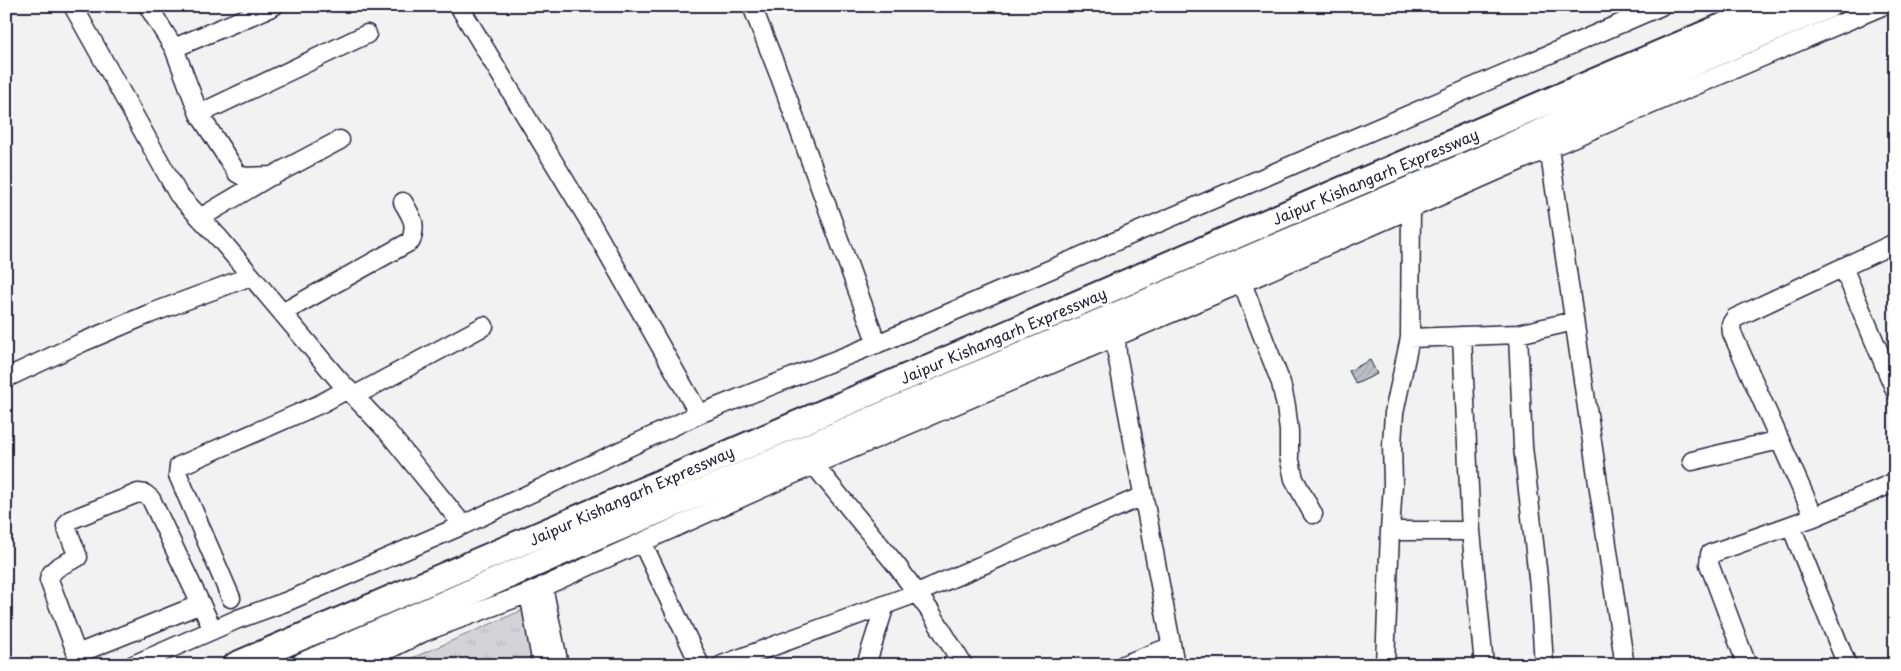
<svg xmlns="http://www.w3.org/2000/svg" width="1901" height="671" viewBox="0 0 1901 671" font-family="'Playpen Sans',sans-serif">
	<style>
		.grass { fill: url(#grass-tufts); stroke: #7a7a8a }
		.building { fill: url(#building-hatch); stroke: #22223b }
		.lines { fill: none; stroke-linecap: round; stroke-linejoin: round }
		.minor-casing { stroke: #22223b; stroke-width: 21 }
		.highway-casing { stroke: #22223b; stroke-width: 29 }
		.minor { stroke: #fff; stroke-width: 18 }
		.highway { stroke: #fff; stroke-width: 25 }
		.labels { text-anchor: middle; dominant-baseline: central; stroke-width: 5; stroke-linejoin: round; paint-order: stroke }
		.street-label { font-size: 15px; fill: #22223b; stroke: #fff }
	</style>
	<defs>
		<pattern id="grass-tufts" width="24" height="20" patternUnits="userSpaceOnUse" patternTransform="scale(1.25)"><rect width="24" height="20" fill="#d3d3d8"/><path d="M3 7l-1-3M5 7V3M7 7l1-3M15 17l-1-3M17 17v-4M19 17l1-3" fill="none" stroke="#b5b5ba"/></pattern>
		<pattern id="building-hatch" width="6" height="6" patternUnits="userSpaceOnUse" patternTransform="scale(1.25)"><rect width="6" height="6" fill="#bebec6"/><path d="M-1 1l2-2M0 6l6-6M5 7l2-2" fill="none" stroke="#a3a3ab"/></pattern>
	</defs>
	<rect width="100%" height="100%" fill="#f2f2f3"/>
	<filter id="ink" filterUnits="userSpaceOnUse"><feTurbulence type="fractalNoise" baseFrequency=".02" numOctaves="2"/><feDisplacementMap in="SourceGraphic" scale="10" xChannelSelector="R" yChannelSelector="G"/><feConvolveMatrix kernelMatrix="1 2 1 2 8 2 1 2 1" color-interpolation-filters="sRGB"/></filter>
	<g filter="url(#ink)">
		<path class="grass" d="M555,596L569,665H396Z"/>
		<path class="building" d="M1370,360L1377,374L1356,384L1349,371Z"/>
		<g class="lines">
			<g class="minor-casing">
				<path id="minor" d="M73,6L178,194L220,239L337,378L387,431L463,525
					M148,6L174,48
					M274,6L174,48L199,114L237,173L244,177L272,176L340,140
					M459,6L593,227L699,414
					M752,6L780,77L877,344
					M199,114L367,34
					M1549,148L1624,660
					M1411,208L1410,338L1518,334L1574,321
					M200,218L269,177
					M1843,267L1895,390
					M1242,283L1281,383L1286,406L1289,431V456L1294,479L1313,514
					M282,313L411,241C417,223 412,218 403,202
					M1518,334L1523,447L1539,586L1544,665
					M1462,336L1471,531L1484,665
					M1116,337L1117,354L1175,665
					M6,378L83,342L149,314L251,276
					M354,396L484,326
					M1692,461L1779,440
					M814,465L897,566L930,611L963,665
					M1814,517L1732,333L1731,324L1735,318L1895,243
					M1791,526L1847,665
					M1390,531L1393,484L1392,444L1394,413L1410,338
					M642,542L700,665
					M543,586L559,665
					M529,593L542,665
					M231,598L178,475L179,466L320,404L348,389
					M77,654L201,604
					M81,665L49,580C51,567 67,563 78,557L66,526L70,520L138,493L145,494L151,499L213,630
					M133,665L238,619L288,601L463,525L699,414L889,339L1661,6
					M357,665L424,632L529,593L814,465L1242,283L1549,148L1882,6
					M722,665L917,593L1143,496
					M866,665L885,605
					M1123,665L1170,647
					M1385,665L1390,531H1471
					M1747,665L1709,564L1710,554L1814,517L1895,482"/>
			</g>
			<g class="highway-casing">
				<path id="highway" d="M236,665L1770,6
					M304,665L569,549L1481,159L1705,58L1827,6"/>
			</g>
			<use href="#minor" class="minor"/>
			<use href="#highway" class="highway"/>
		</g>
	</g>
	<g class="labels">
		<g class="street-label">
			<text transform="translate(1375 176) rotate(-23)">Jaipur Kishangarh Expressway</text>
			<text transform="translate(1003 335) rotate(-23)">Jaipur Kishangarh Expressway</text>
			<text transform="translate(631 495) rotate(-24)">Jaipur Kishangarh Expressway</text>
		</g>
	</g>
	<rect width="1901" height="671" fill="none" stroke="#fff" stroke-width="25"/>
	<rect x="12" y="12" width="1876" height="646" fill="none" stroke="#22223b" stroke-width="2" filter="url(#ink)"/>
</svg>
